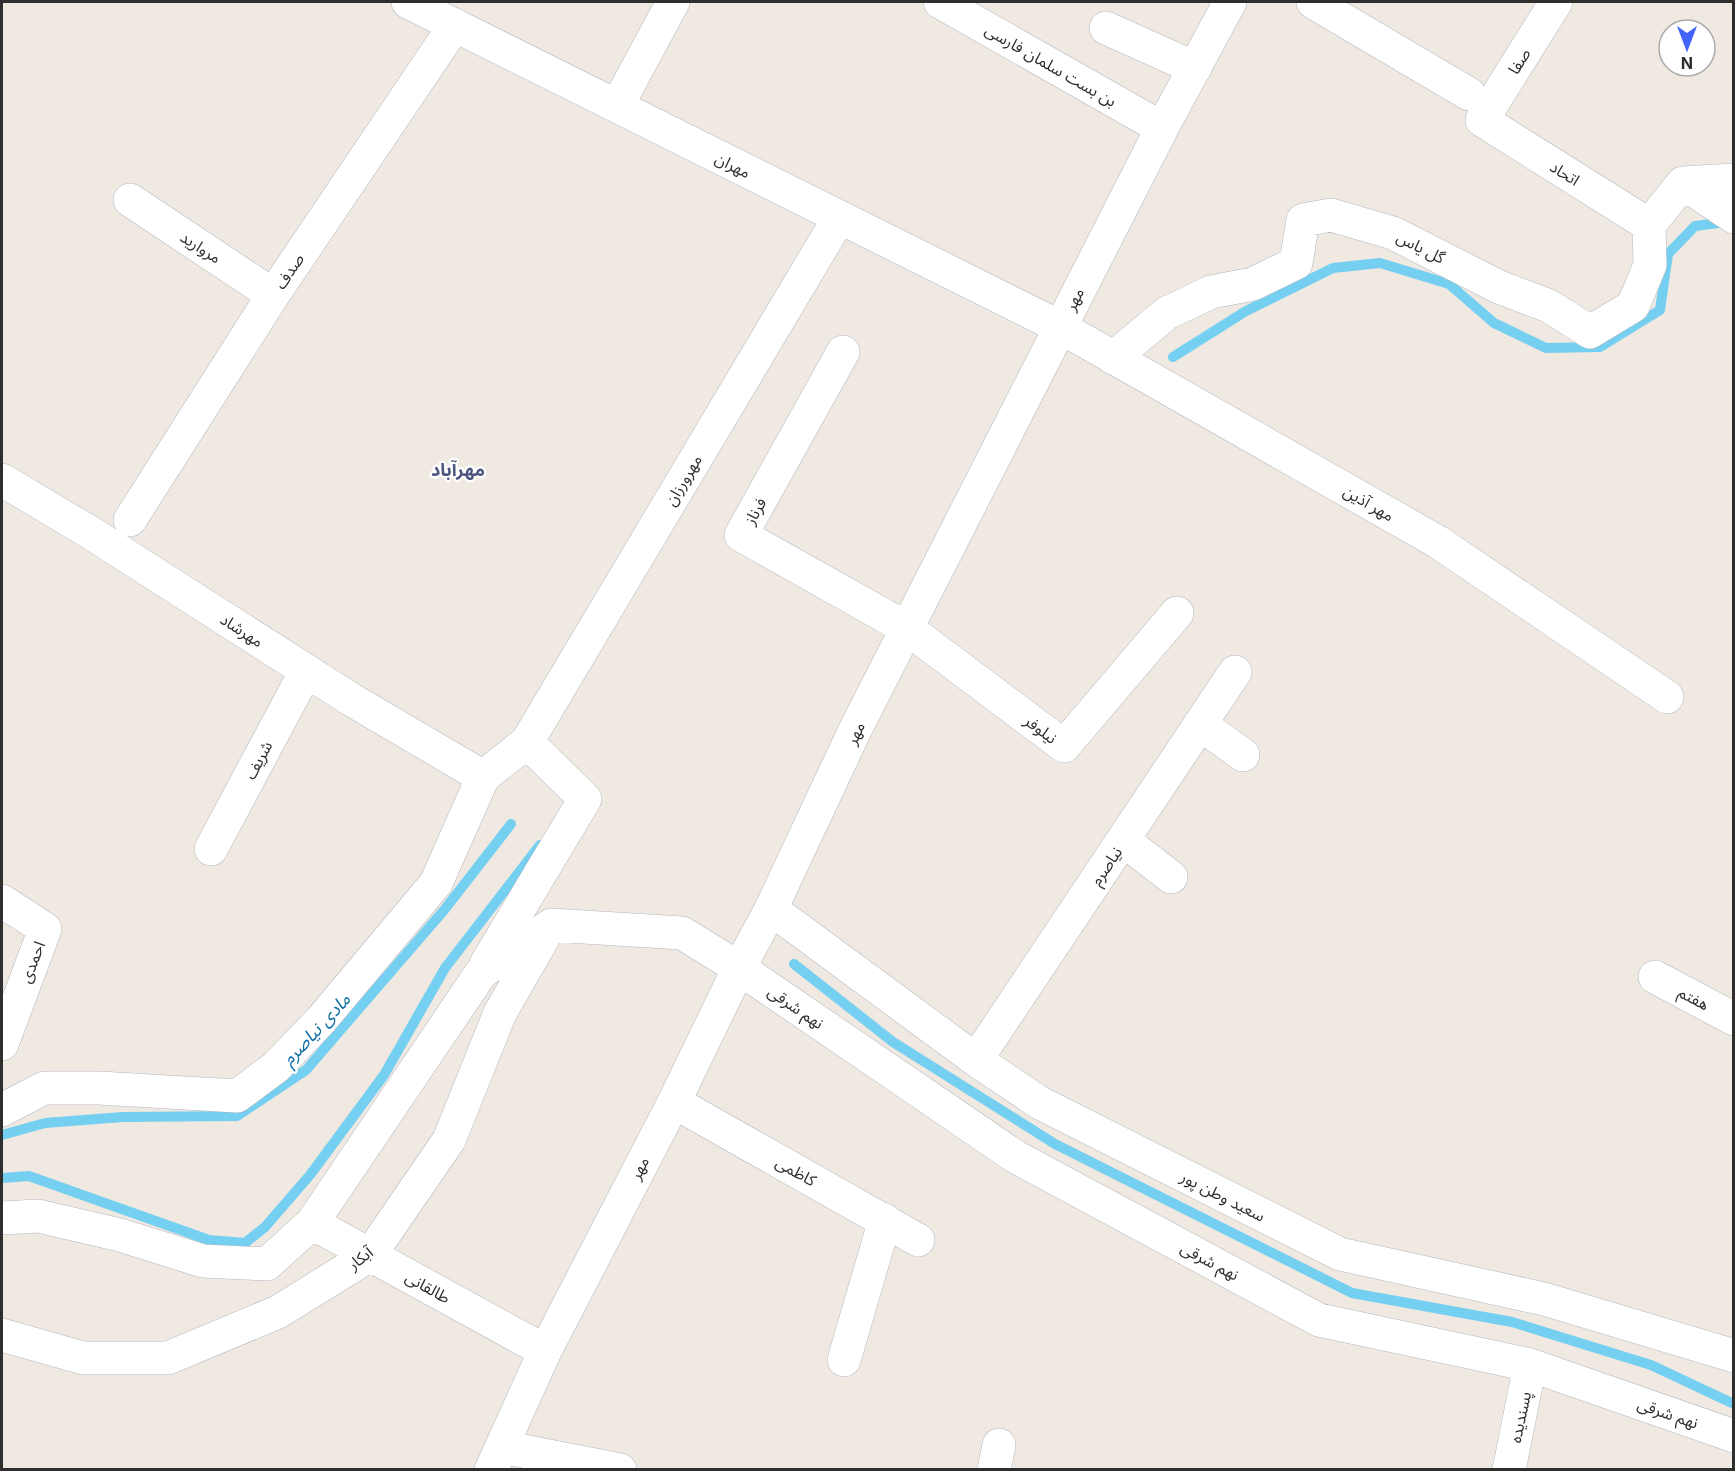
<svg xmlns="http://www.w3.org/2000/svg" width="1735" height="1471" viewBox="0 0 1735 1471" font-family="Inter,'Noto Sans Arabic',sans-serif">
	<style>
		.lines { fill: none; stroke-linecap: round; stroke-linejoin: round }
		.stream { stroke: #75cff0; stroke-width: 10 }
		.street-casing { stroke: #b4b7c1; stroke-width: 34 }
		.secondary-casing { stroke: #b4b7c1; stroke-width: 34 }
		.street { stroke: #fff; stroke-width: 33 }
		.secondary { stroke: #fff; stroke-width: 33 }
		.labels { text-anchor: middle; dominant-baseline: central; stroke-width: 4.5; stroke-linejoin: round; paint-order: stroke }
		.street-label { font-size: 16px; fill: #2e2e2e; stroke: #fff }
		.neighbourhood-label { font-size: 18px; font-weight: bold; fill: #4d5680; stroke: #fff }
		.water-label { font-size: 18px; font-style: italic; fill: #0d6fa3; stroke: #fff }
	</style>
	<rect width="100%" height="100%" fill="#efe9e1"/>
	<g class="lines">
		<path class="stream" d="M1173,357L1246,311L1333,268L1380,263L1449,284L1494,323L1546,348L1600,347L1660,310L1668,254L1695,226L1726,222
			M794,964L893,1042L1055,1144L1352,1293L1512,1322L1651,1365L1734,1404
			M2,1135L45,1123L123,1117L237,1116L306,1070L445,909L511,824
			M2,1178L29,1176L209,1240L245,1243L265,1227L310,1175L384,1075L445,968L540,845"/>
		<g class="street-casing">
			<path id="street" d="M940,2L1162,128
				M1313,2L1469,94
				M1556,2L1482,120L1649,225
				M1106,28L1195,68
				M617,106L673,2
				M1683,183L1734,217
				M1683,183L1734,180
				M130,200L273,295
				M1060,327L1438,542L1667,697
				M843,352L741,535L908,629L1064,746L1177,613
				M1113,358L1167,313L1211,292L1253,284L1296,263L1303,220L1331,215L1393,233L1499,287L1549,306L1590,332L1633,306L1650,265L1649,225L1683,183
				M2,480L91,533L352,700L483,777
				M130,520L273,295L455,25
				M1200,724L1243,755
				M1123,840L1171,877
				M211,849L306,671
				M2,901L45,929L2,1044
				M771,909L976,1060L1040,1103L1340,1254L1544,1299L1734,1356
				M486,964L585,799L527,742
				M1655,977L1734,1019
				M976,1060L1235,672
				M674,1102L918,1240
				M2,1110L44,1088H99L237,1096L276,1067L322,1019L436,883L483,777L527,742L839,218
				M2,1218L38,1216L120,1235L203,1261L267,1264L312,1223L481,973L551,925L682,933L739,968L1016,1157L1319,1320L1530,1365L1734,1436
				M312,1223L545,1351
				M2,1335L83,1358H168L278,1312L370,1255L449,1140L500,1013L546,933
				M844,1360L885,1220
				M502,1447L620,1470
				M994,1470L999,1445
				M1509,1470L1530,1365"/>
		</g>
		<g class="secondary-casing">
			<path id="secondary" d="M408,2L1060,327
				M491,1470L545,1351L674,1102L739,968L771,909L855,730L1162,128L1230,2"/>
		</g>
		<use href="#street" class="street"/>
		<use href="#secondary" class="secondary"/>
	</g>
	<g class="labels">
		<g class="street-label">
			<text transform="translate(1519 61) rotate(-58)">صفا</text>
			<text transform="translate(1051 65) rotate(30)">بن بست سلمان فارسی</text>
			<text transform="translate(733 165) rotate(27)">مهران</text>
			<text transform="translate(1565 173) rotate(32)">اتحاد</text>
			<text transform="translate(201 247) rotate(33)">مروارید</text>
			<text transform="translate(1421 247) rotate(27)">گل یاس</text>
			<text transform="translate(289 271) rotate(-56)">صدف</text>
			<text transform="translate(1074 299) rotate(-63)">مهر</text>
			<text transform="translate(683 480) rotate(-59)">مهرورزان</text>
			<text transform="translate(1369 503) rotate(30)">مهر آذین</text>
			<text transform="translate(755 511) rotate(-61)">فرناز</text>
			<text transform="translate(242 630) rotate(33)">مهرشاد</text>
			<text transform="translate(1041 729) rotate(37)">نیلوفر</text>
			<text transform="translate(855 733) rotate(-64)">مهر</text>
			<text transform="translate(258 760) rotate(-62)">شریف</text>
			<text transform="translate(1106 866) rotate(-56)">نیاصرم</text>
			<text transform="translate(32 962) rotate(-69)">احمدی</text>
			<text transform="translate(1694 998) rotate(28)">هفتم</text>
			<text transform="translate(796 1007) rotate(34)">نهم شرقی</text>
			<text transform="translate(639 1168) rotate(-63)">مهر</text>
			<text transform="translate(796 1171) rotate(29)">کاظمی</text>
			<text transform="translate(1223 1196) rotate(27)">سعید وطن پور</text>
			<text transform="translate(360 1258) rotate(-38)">آبکار</text>
			<text transform="translate(1210 1261) rotate(28)">نهم شرقی</text>
			<text transform="translate(428 1287) rotate(29)">طالقانی</text>
			<text transform="translate(1668 1413) rotate(19)">نهم شرقی</text>
			<text transform="translate(1520 1417) rotate(-78)">پسندیده</text>
		</g>
		<g class="neighbourhood-label">
			<text x="458" y="469">مهرآباد</text>
		</g>
		<g class="water-label">
			<text transform="translate(316 1029) rotate(-47)">مادی نیاصرم</text>
		</g>
	</g>
	<rect width="1735" height="1471" fill="none" stroke="#2e2e2e" stroke-width="6"/>
	<g transform="translate(1687 48) rotate(180)"><circle r="28" fill="#ffffff" stroke="#ababab" stroke-width="1.5"/>
	<path d="M0-4.5L10 22L0 15L-10 22Z" fill="#4264fb"/>
	<text y="-9" font-size="16" font-weight="bold" text-anchor="middle" fill="#2e2e2e">N</text>
	</g>
</svg>
